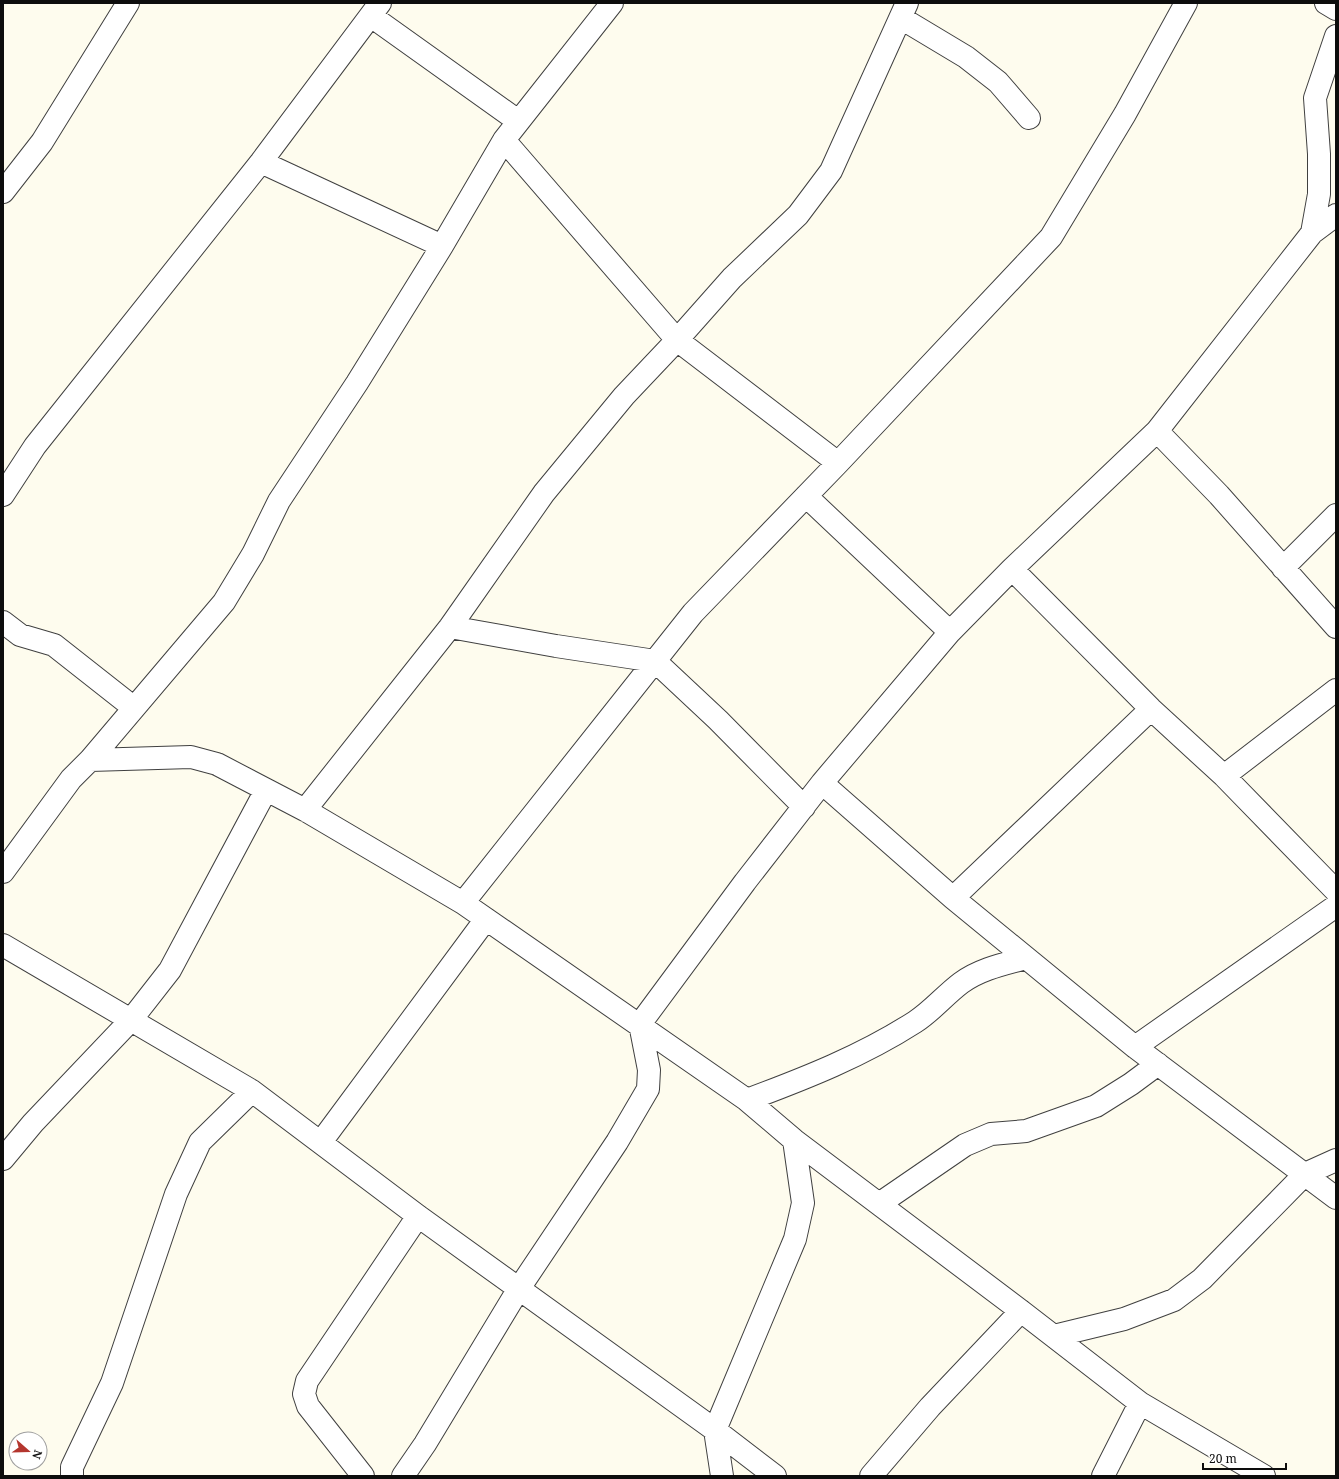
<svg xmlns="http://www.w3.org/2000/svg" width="1339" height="1479" viewBox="0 0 1339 1479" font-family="'Noto Serif',serif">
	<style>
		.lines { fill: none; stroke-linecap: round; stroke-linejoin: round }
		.minor-casing { stroke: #404040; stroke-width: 24 }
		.minor { stroke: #fff; stroke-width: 22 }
	</style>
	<rect width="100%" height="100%" fill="#fefcee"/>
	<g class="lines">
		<g class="minor-casing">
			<path id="minor" d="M1326,3L1336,9
				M371,16L518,121
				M901,18L966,57L998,82L1029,118
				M504,140L677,340L838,463
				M261,162L442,246
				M3,192L42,142L128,3
				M1312,233L1336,215
				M1157,431L1219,495L1336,627
				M3,495L35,446L261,162L380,3
				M806,496L950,632
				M1283,568L1336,515
				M1012,569L1151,709L1224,776L1336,891
				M3,622L20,635L54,645L134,708
				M450,627L556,646L655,661L718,720L804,807
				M90,760L191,757L217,764L305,810L463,903L747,1100L794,1140L1021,1311L1140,1403L1264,1476
				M1224,776L1336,690
				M822,783L953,898L1135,1047L1336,1198
				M305,810L450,627L544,493L624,396L677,340L732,278L798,215L831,171L907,3
				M3,872L71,779L90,760L224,602L253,554L279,501L357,383L442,246L504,140L612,3
				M953,898L1151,709
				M463,903L693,613L838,463L1051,237L1125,114L1186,3
				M3,945L252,1091L418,1216L715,1430L775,1476
				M1135,1047L1336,906
				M747,1100C806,1078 862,1056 915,1022C932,1011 945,995 961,983C980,969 1004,964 1026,958
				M321,1142L486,919
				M3,1159L33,1123L131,1020L170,970L266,790
				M879,1204L965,1145L991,1134L1026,1131L1096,1106L1131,1084L1158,1064
				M1054,1336L1124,1319L1174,1300L1202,1279L1305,1174L1336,1160
				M72,1476V1467L112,1383L176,1194L200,1142L252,1091
				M363,1476L308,1406L304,1394L307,1381L418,1216
				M403,1476L425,1444L518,1290L617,1142L648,1089L649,1070L640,1024L745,882L822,783L950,632L1012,569L1157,431L1312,233L1319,194V154L1315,98L1336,36
				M722,1476L715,1430L795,1239L803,1203L794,1140
				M871,1476L930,1407L1021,1311
				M1103,1476L1140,1403"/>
		</g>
		<use href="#minor" class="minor"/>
	</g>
	<rect width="1339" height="1479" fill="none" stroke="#0d0d0d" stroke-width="8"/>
	<g transform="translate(28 1451) rotate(110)"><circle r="19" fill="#ffffff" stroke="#9e9e9e"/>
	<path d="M0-3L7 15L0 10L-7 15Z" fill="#b4362e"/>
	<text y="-6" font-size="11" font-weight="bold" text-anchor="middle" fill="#0d0d0d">N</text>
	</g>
	<path d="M1203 1463v6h83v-6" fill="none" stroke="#0d0d0d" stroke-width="2"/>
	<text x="1209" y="1463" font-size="12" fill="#0d0d0d" stroke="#ffffff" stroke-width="3" paint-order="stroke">20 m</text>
</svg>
